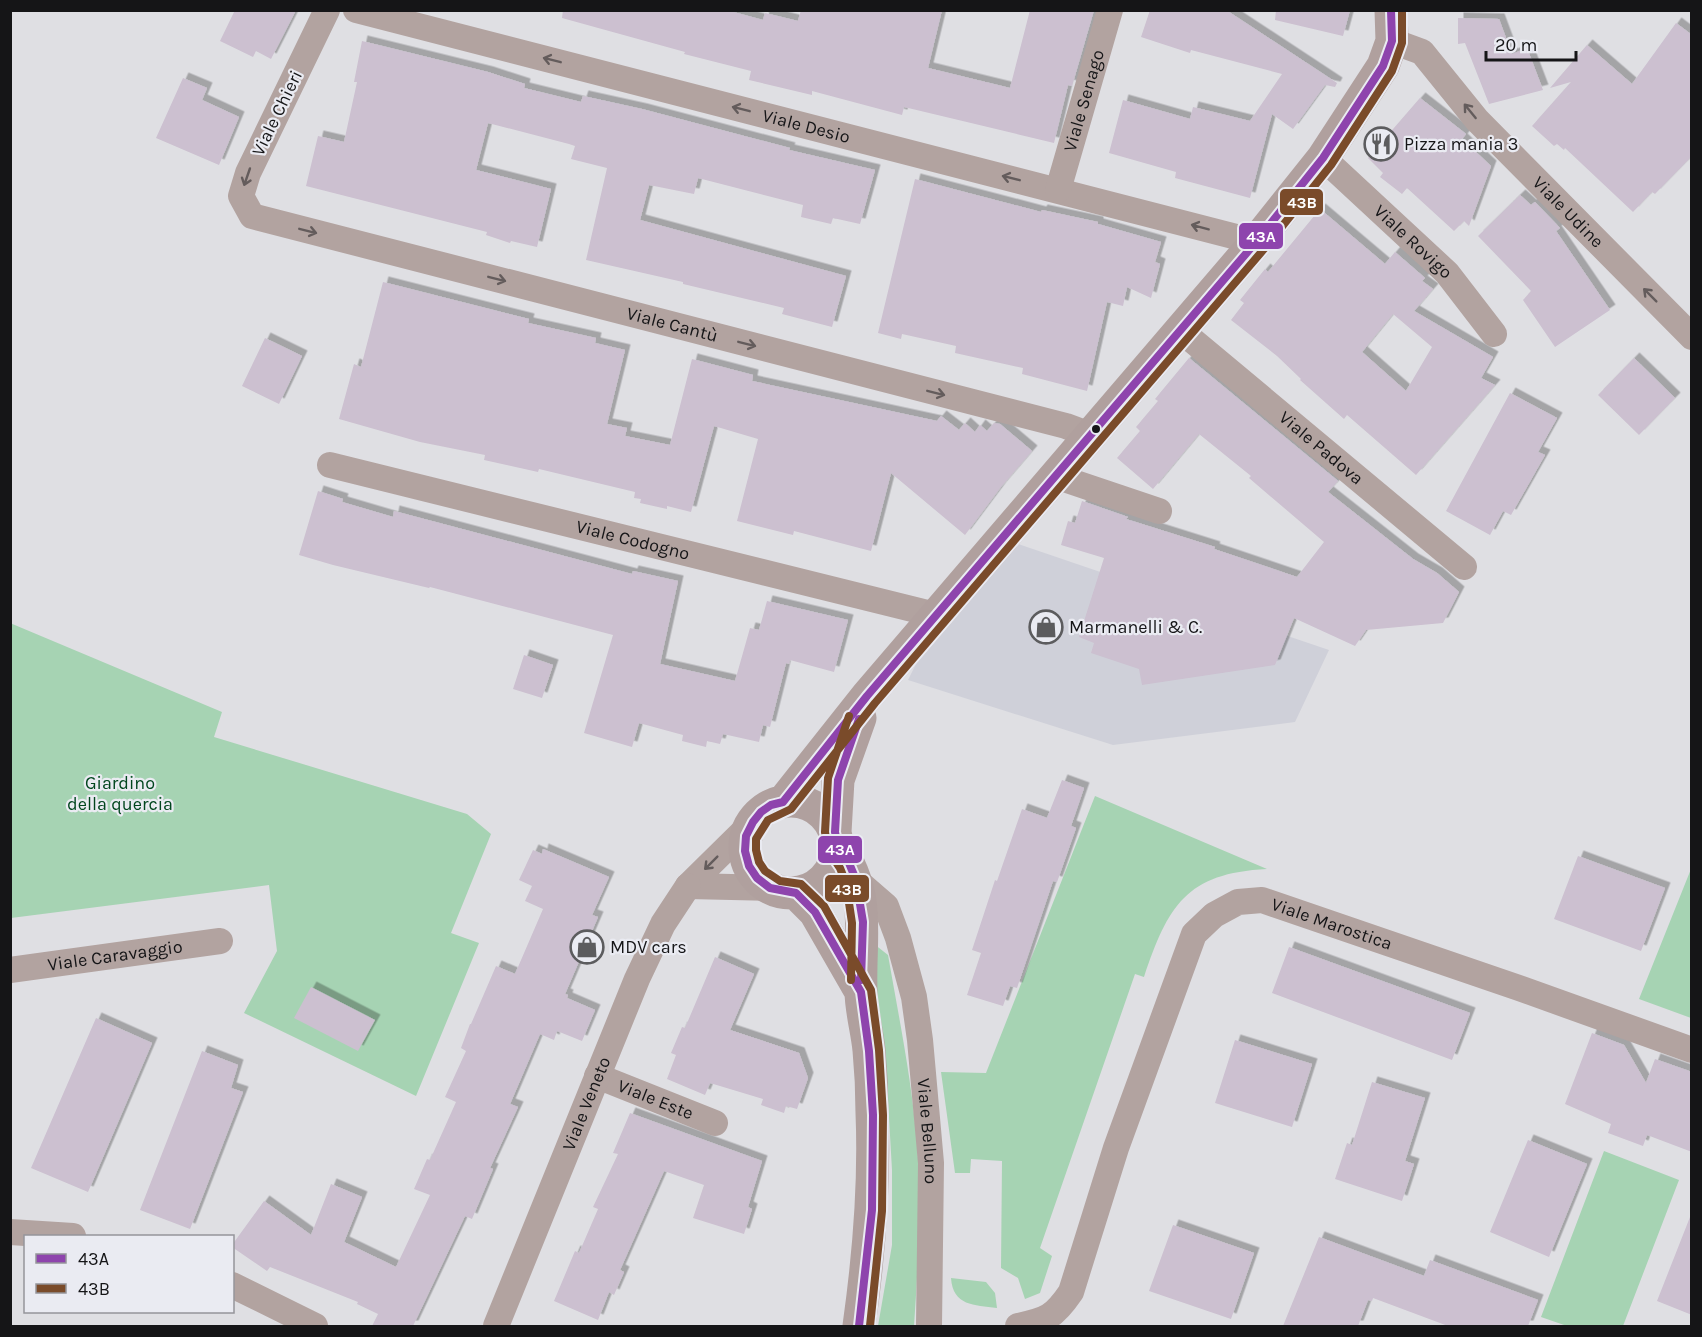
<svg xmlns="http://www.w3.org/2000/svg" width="1702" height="1337" viewBox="0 0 1702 1337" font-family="Karla,sans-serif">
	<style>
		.built { fill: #cfd0d9 }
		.green { fill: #a6d3b3 }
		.building { fill: #ccc0d0; fill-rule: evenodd; filter: url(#shadow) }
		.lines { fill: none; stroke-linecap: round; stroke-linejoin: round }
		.minor { stroke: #b2a3a0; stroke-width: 26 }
		.secondary { stroke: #b0a09e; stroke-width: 33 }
		.bus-1-casing { stroke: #eaebf2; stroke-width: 12 }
		.bus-2-casing { stroke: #eaebf2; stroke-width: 12 }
		.bus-1 { stroke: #8e44ad; stroke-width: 8 }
		.bus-2 { stroke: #7a4b2a; stroke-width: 8 }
		.oneway { stroke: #645c5c }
		.bus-dot { fill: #151517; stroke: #eaebf2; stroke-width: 2 }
		.labels { text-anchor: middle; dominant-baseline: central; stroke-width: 4.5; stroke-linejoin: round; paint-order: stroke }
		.street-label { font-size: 18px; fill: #151517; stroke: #eaebf2 }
		.poi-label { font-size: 18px; fill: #151517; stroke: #eaebf2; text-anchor: start }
		.park-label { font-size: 18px; fill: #01461e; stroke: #eaebf2 }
		.line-badge { stroke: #eaebf2; stroke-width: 2 }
		.badge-label { font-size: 16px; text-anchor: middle; font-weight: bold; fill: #fff }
	</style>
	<defs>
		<filter id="shadow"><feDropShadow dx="5.5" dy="-5.5" stdDeviation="0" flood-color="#0004"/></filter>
	</defs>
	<rect width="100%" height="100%" fill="#dfdfe3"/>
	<path class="built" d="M1012,542L1329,650L1295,722L1113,745L908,680L923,650Z"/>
	<path class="green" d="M10,623L222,712L214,737L467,814L491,834L451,933L479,943L416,1096L244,1013L277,951L269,885L11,918Z
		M1095,796L1267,869C1186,873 1168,906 1144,977L1135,974L1040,1248L1052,1256L1040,1293L1025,1299L1018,1278L1001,1268L1002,1161L971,1159L970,1173H955L941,1072L986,1073Z
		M1691,869V1018L1639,999Z
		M869,940L888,955C899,1018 912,1081 917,1144C922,1205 918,1266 914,1326H878L892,1245V1170L887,1083Z
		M1604,1151L1679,1180L1623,1326H1567L1541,1317Z
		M951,1278L986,1282L995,1293L997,1308C974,1305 953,1306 951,1278Z"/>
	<path class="building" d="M235,10H296L271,59L256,51L253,57L220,41Z
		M563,10H726L763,20L765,13L798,21L801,10H942L928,68L1010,88L1030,10H1094L1072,86L1068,85L1054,143L904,107L902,115L812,91V95L749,80L751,71L684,54L685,52L562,18Z
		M1150,10H1226L1337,83L1335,87L1325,85L1293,129L1272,114L1250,198L1175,178L1176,172L1109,153L1123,100L1190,119L1193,107L1250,121L1282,74L1191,50L1190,53L1141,37Z
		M1276,10H1350L1343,36L1275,20Z
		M1458,18L1499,19L1512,54L1527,48L1543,90L1489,104L1465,43L1458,44Z
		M1676,23L1692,35V156L1655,194L1652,192L1633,212L1565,148L1564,150L1557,144L1554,146L1532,126L1571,82L1550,88L1587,45L1632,84Z
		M362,41L488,72L525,84L524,88L581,102L583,96L642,109L790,148L789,150L875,170L860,224L833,218L831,224L801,217L803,205L698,178L694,194L649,185L640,220L846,276L832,327L782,314L784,308L683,284V282L586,260L607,168L571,159L575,146L569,144L488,123L476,170L551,189L537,247L511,241L510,243L486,235L487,232L306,186L318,136L344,142L357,82H354Z
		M183,78L207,88L202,100L239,117L219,165L156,138Z
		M1420,98L1466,134L1462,139L1491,166L1469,226L1464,221L1454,231L1407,188L1402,194L1380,177L1383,173L1368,158Z
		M915,179L1041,212L1042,210L1098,222V224L1161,242L1155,262L1160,264L1151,298L1127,287L1123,306L1107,302L1087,391L1022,374L1023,368L955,353L956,346L902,334L901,339L878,333Z
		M1520,195L1531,205L1535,202L1560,228L1556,231L1610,310L1555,347L1523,300L1531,291L1478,236Z
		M1320,209L1385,264L1395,252L1425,278L1422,281L1433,289L1414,311L1493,357L1481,378L1495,385L1416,475L1347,415L1344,419L1300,380L1301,379L1277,356L1231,320L1244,303L1240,300L1265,269L1268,272ZM1393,314L1432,347L1406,391L1362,352Z
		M383,282L529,319L528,323L596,338L595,343L625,350L607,424L627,428L625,436L670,445L692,359L753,375L752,381L937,421L941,416L959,430L965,423L975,432L980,425L987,431L994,423L1000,424L1032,451L1001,487L965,535L891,473L871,551L794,531L793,535L737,521L758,439L714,426L691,512L667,506V509L640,503L641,499L634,498L635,492L539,469L538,472L484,460L485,455L420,442L339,419L354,364L361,367Z
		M265,338L302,356L279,404L242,386Z
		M1189,358L1338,481L1328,492L1413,559L1437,573L1459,592L1443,623L1366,630L1355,646L1294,618L1275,665L1142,685L1139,669L1091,653L1094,643L1079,637L1104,558L1061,545L1068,521L1075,523L1082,501L1128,517L1126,519L1215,547L1214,549L1297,577L1324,542L1249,478L1251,476L1199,434L1153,489L1117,458L1140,431L1136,427L1158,401L1155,399Z
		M1634,358L1675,398L1639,435L1598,395Z
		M1510,393L1557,418L1538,452L1545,455L1511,515L1503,511L1490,535L1446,511Z
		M318,491L343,499L342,502L393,517L394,511L632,574L633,571L678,581L660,664L735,681L750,628L759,630L767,601L848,620L834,672L790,660L789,664L786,663L770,727L763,725L759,742L723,734L720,744L707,741L706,747L682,741L683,735L639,723L632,747L584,733L613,635L430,587L429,588L333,565L299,555Z
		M524,655L553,665L542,698L513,689Z
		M1062,780L1084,788L1071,826L1076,828L1057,882L1053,881L1017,988L1010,986L1003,1006L967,995L981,953L972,950L995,880L997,881L1022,809L1047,818Z
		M543,849L609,877L592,915L598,917L565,994L568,995L567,998L595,1010L582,1041L557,1031L554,1040L540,1034L510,1104L518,1107L490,1168L493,1169L472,1219L465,1216L413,1326H372L378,1314L357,1304L358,1302L270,1267L267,1271L232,1247V1245L264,1201L311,1235L331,1184L362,1197L344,1242L396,1267L430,1195L414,1189L427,1159L430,1160L456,1102L445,1097L466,1051L461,1048L470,1024H471L496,966L515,974L543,909L525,901L532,886L519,880L533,850L542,854Z
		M1578,856L1665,888L1641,951L1554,919Z
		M1289,947L1470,1013L1452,1060L1272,993Z
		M715,957L754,974L730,1030L799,1053L808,1078L797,1109L786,1106L784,1113L761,1105L763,1099L710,1083L705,1095L667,1079L676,1055L671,1053L682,1027L685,1028Z
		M311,987L375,1020L358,1051L294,1018Z
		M96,1018L152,1043L88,1192L31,1168Z
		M1592,1033L1624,1045L1646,1083L1655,1059L1692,1072V1152L1647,1135L1643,1146L1608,1133L1611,1124L1565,1104Z
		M1235,1040L1312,1064L1292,1127L1215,1103Z
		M202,1051L238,1065L231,1088L243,1092L190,1229L140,1210Z
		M1372,1082L1425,1098L1405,1161L1414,1164L1402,1201L1335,1179L1347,1143L1352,1145Z
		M630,1113L762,1161L748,1207L752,1209L744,1234L693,1218L704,1185L664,1171L620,1270L624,1272L614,1295L609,1292L598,1320L554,1301L575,1251L579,1253L598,1209L593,1207L618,1154L613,1153Z
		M1528,1140L1587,1164L1549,1257L1490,1232Z
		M1690,1217H1692V1315L1657,1301Z
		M1173,1225L1254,1253L1231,1319L1149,1291Z
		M1319,1237L1424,1276L1430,1260L1538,1300L1528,1326H1448L1373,1298L1372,1301L1368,1300L1358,1326H1283Z"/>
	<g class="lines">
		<g class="minor">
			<path id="s1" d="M327,10L248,173L241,196L252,216L1066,426L1090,435"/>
			<path id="s2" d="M356,10L1256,242"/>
			<path id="s3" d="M1392,41L1422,52L1477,120L1692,337"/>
			<path id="s4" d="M1323,158L1447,273L1494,334"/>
			<path id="s5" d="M1058,190L1110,10"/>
			<path id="s6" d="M1180,330L1464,567"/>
			<path id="s7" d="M330,465L936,615"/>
			<path d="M1055,476L1159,511"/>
			<path d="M753,822L688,886L770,888"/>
			<path id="s8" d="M856,880L886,906L898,938L914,997L920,1040L931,1163L929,1326"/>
			<path id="s9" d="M10,970L220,941"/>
			<path id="s10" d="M597,1076L715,1123"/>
			<path d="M10,1232L73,1236"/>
			<path d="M232,1285L315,1326"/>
			<path id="s11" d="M496,1326L637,979L663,924L688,886"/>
			<path id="s12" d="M1018,1326C1047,1320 1054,1317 1071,1292L1116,1148L1194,934L1214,915L1238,902L1262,900L1519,988L1692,1050"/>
		</g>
		<path class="secondary" d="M745 847a46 46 0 1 1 92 0a46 46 0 1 1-92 0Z
			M783,802L867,696L1256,242L1323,158L1383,66L1392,41L1391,10
			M835,832L838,780L860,718
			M838,846C872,896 859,936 861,991C861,1010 867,1030 869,1050C871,1071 872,1092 872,1113C875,1185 869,1255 859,1326
			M796,893L815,912L861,992"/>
		<g class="bus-1-casing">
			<path id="bus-1" d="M859,719L838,780L835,832L838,846L849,863L856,880L863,922L861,980
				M859,1326L872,1210L873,1115L869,1051L861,992L815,912L796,893L770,888L757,878L749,866L745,851L746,836L753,822L761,812L771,805L783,802L867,696L1256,242L1323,158L1383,66L1392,41L1391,10"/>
		</g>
		<g class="bus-2-casing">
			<path id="bus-2" d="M849,716L828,778L825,832L828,850L840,868L846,883L852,923L851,980
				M870,1326L882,1211L883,1115L879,1050L871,990L824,906L801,884L780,881L765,871L759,862L756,850V839L768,820L791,809L875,703L1264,249L1331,165L1392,71L1402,43V10"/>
		</g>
		<use href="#bus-1" class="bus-1"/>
		<use href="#bus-2" class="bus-2"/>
	</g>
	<defs><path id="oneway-shaft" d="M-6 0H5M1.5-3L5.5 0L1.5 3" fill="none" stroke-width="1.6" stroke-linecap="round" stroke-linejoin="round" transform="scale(1.5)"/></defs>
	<g class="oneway">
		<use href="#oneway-shaft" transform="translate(552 60) rotate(-166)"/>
		<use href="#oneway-shaft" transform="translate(741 109) rotate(-166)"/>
		<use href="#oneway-shaft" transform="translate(1470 111) rotate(-129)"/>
		<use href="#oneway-shaft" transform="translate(247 177) rotate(109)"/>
		<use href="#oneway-shaft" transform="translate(1011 178) rotate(-166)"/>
		<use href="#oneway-shaft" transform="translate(1200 227) rotate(-165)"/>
		<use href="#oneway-shaft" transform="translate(308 231) rotate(14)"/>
		<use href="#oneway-shaft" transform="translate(497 279) rotate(14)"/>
		<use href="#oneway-shaft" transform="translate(1650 295) rotate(-135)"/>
		<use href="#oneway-shaft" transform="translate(747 344) rotate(14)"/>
		<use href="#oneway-shaft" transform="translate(936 393) rotate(14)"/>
		<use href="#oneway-shaft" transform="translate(711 863) rotate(135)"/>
	</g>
	<defs>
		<g id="restaurant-ring" transform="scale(1.725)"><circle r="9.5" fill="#eaebf2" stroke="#5c5c5e" stroke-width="1.5"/><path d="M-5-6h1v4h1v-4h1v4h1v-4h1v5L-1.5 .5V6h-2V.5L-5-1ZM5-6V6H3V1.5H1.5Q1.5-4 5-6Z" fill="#5c5c5e"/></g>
		<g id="shop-ring" transform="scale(1.725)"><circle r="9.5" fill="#eaebf2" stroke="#5c5c5e" stroke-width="1.5"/><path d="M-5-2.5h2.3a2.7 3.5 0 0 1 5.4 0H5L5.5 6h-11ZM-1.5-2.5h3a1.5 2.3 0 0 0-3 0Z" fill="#5c5c5e"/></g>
	</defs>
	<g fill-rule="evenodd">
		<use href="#restaurant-ring" x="1381" y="144"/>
		<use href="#shop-ring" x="1046" y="627"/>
		<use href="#shop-ring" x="587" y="947"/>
	</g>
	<circle class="bus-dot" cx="1096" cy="429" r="5"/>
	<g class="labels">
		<g class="street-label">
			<text stroke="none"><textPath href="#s5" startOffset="93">Viale Senago</textPath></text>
			<text transform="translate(277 113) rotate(-64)">Viale Chieri</text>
			<text stroke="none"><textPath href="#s2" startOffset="465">Viale Desio</textPath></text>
			<text stroke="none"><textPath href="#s3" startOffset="249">Viale Udine</textPath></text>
			<text stroke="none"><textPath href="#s4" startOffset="123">Viale Rovigo</textPath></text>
			<text stroke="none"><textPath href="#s1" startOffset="662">Viale Cantù</textPath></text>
			<text stroke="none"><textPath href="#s6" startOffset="184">Viale Padova</textPath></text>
			<text stroke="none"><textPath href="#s7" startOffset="312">Viale Codogno</textPath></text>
			<text stroke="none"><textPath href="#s12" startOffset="597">Viale Marostica</textPath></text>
			<text stroke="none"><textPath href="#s9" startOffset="106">Viale Caravaggio</textPath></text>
			<text stroke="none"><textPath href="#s10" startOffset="63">Viale Este</textPath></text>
			<text stroke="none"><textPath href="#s11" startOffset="240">Viale Veneto</textPath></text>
			<text stroke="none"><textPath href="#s8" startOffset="270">Viale Belluno</textPath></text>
		</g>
		<g class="poi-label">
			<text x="1404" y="144">Pizza mania 3</text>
			<text x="1069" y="627">Marmanelli &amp; C.</text>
			<text x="610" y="947">MDV cars</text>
		</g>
		<g class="park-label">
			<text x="120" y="783">Giardino<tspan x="120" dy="21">della quercia</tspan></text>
		</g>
	</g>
	<g class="line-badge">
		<rect x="1279" y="188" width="45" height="28" rx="6" fill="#7a4b2a"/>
		<rect x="1238" y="222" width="46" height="28" rx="6" fill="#8e44ad"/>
		<rect x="817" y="835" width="46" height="29" rx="6" fill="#8e44ad"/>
		<rect x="824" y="874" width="46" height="29" rx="6" fill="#7a4b2a"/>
	</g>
	<g class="badge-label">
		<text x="1302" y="208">43B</text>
		<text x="1261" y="242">43A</text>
		<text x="840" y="855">43A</text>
		<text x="847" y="895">43B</text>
	</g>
	<rect width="1702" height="1337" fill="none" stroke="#151517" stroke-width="24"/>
	<rect x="24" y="1235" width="210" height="78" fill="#eaebf2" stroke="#95959a" stroke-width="1.5"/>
	<rect x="36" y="1254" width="30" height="9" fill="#8e44ad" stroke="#95959a" stroke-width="1.5"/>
	<text x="78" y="1265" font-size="18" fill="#151517">43A</text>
	<rect x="36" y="1284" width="30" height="9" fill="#7a4b2a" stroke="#95959a" stroke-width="1.5"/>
	<text x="78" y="1295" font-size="18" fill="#151517">43B</text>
	<path d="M1486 51v9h90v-9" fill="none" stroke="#151517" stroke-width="3"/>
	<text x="1495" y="51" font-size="18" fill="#151517" stroke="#eaebf2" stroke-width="4.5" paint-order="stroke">20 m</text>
</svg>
